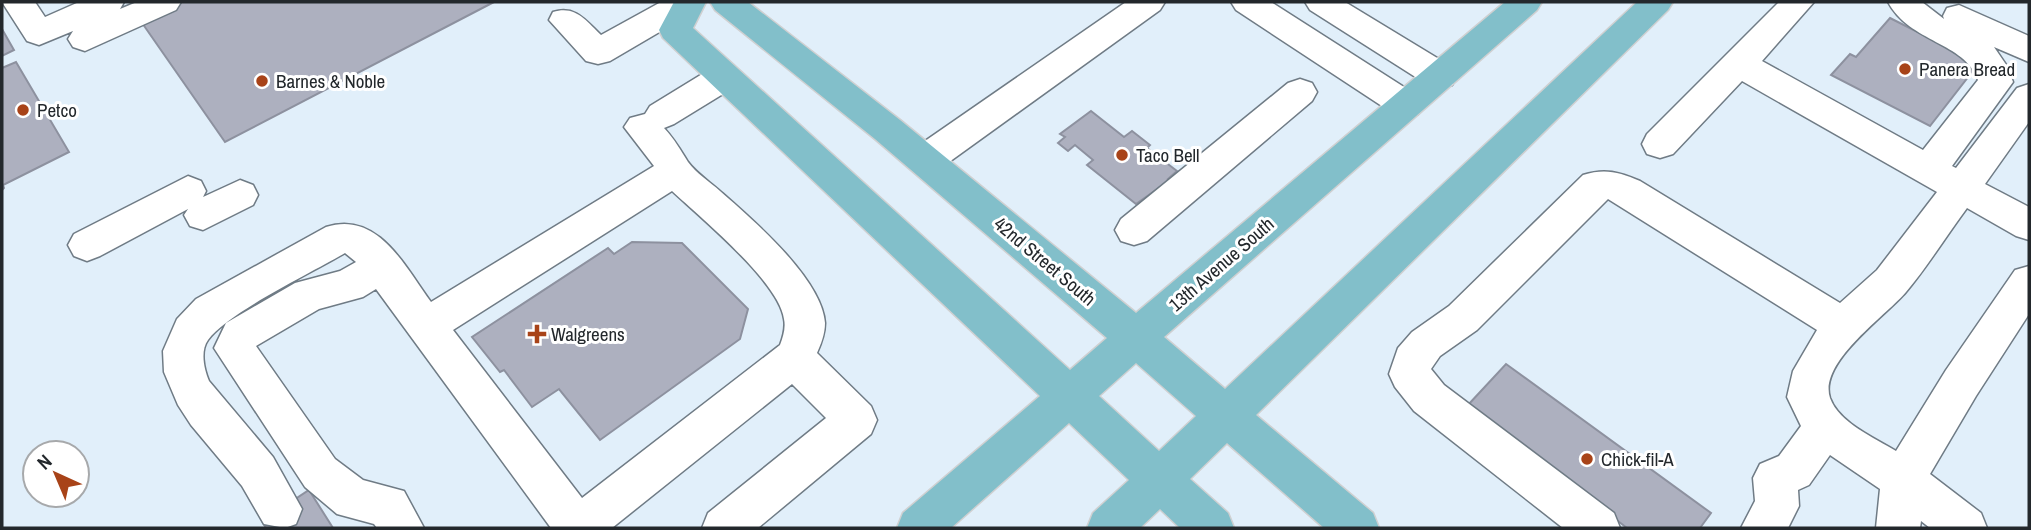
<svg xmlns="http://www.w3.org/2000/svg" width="2031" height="530" viewBox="0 0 2031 530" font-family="'Archivo Narrow',sans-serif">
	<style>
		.building { fill: #adb0bf; stroke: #8d919f; stroke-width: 2 }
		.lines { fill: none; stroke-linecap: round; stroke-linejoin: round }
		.minor-casing { stroke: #6f7b85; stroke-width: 3 }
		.major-casing { stroke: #cfd0d1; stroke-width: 3 }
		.minor { fill: #fff; fill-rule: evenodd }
		.major { fill: #82bfca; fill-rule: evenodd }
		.poi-dot { fill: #a84318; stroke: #fff; stroke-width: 2.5 }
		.labels { text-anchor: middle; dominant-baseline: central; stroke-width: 6; stroke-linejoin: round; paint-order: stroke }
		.poi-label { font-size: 19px; fill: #23282c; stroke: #fff; text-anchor: start }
		.street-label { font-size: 19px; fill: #23282c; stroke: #fff }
	</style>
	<rect width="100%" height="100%" fill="#e1effa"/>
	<path class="building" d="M179,2H494L225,142L140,20Z
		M1890,18L1979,63L1930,126L1831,75L1850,54L1856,57Z
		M2,29L14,50L2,56Z
		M16,62L69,152L3,185L4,188L2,190V68Z
		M1091,111L1124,137L1132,131L1150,145L1147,148L1177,171L1168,179L1170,180L1136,204L1087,165L1093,160L1075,145L1068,151L1058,143L1065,137L1060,134Z
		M632,242L682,243L748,309L740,339L600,440L559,389L532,407L504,370L500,372L472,337L608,248L614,254Z
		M1506,364L1711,513L1700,528H1627L1468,405Z
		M309,490L333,528H266L262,521Z"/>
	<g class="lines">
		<g class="minor-casing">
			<path id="minor" d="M2,2H35L45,17L79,2H124L120,9L137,2H181L176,10L85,51L73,47L68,39L73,31L39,45L27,41Z
				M661,2H702L697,10L610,61L598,64L586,61L549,20L553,12C576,5 586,21 601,35Z
				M1126,2H1165L1160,10L938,170L925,174L912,170L907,160L912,150Z
				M1231,2H1271L1418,96L1423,105L1418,114L1406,118L1394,114L1236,10Z
				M1305,2H1345L1452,67L1457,76L1452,85L1440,88L1428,85L1310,10Z
				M1779,2H1814L1762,61L1923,150L1978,80C1965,42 1910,43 1888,2H1922L1944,19L1943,16L1947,8L1959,5L2029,36V62L1994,47L2007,66L2013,82L1952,166L1956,168L2017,88L2029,84V122L1985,184L2029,207V240L2016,236L1967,208C1946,236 1928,266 1906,292C1887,315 1818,362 1830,398C1839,423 1875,438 1896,451L1946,370L2015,270L2029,266V314L1976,396L1930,474L1981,513L1987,528H1930L1921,521L1920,528H1876L1880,489L1830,455L1809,485L1798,490L1799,506L1788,528H1741L1755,501L1753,478L1760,464L1779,456L1801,426L1787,397L1793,371L1817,330L1608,199L1477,330L1440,356L1431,369L1444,385L1614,513L1620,528H1563L1414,411L1395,387L1389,374L1398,348L1412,332L1449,306L1583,175C1605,168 1619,172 1640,181L1840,303L1877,270L1937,192L1742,81L1673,154L1660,158L1647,154L1642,144L1647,134Z
				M724,64L736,68L741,77L736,86L674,124L664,128C675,140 680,149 688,162C696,173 710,182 720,191C752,219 822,279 825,323C825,334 821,344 817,353L871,406L877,420L871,434L758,528H702L708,513L826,418L792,384L612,528H551L376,289L363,297L319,309L256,346L335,459L363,480L404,491L424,528H377L374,524L337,514L305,487L214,348L226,323L295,283L340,271L356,262L345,253C313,272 227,313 208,340C200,351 204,369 209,381L273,457L302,509L296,524L285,528L264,524L242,486L191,425L178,405L164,372L163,351L177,319L196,299L326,227C378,210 405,267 431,302L654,166L624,127L630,118L645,114L650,106L712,68ZM672,191C700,217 779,282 784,319C786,328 783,337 780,345L582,498L453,330Z
				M1300,79L1312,83L1317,92L1312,101L1147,241L1134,245L1121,241L1115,230L1121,219L1288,83Z
				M188,176L201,181L206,191L203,197L240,180L253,185L258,195L253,205L203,230L190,226L184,215L188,209L100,256L87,261L74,256L68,245L74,234Z"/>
		</g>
		<g class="major-casing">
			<path id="major" d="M674,2H706L693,28L1070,370L1107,338L875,139L715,10L710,2H748L900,120L1136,313L1505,2H1542L1537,10L1164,337L1225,389L1637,2H1673L1668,10L1256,415L1373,513L1379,528H1324L1227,443L1190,479L1228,513L1234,528H1180L1160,509L1140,528H1087L1093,513L1129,480L1069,423L951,528H897L903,513L1040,396L663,38L659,30ZM1136,363L1196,416L1159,451L1099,396Z"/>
		</g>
		<use href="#minor" class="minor"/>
		<use href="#major" class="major"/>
	</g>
	<g class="poi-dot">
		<circle cx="1905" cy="69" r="7"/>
		<circle cx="262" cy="81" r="7"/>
		<circle cx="23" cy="110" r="7"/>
		<circle cx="1122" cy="155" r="7"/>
		<path d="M533.5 323.5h7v7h7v7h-7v7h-7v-7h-7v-7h7z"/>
		<circle cx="1587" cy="459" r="7"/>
	</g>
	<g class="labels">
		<g class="poi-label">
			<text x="1919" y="69">Panera Bread</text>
			<text x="276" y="81">Barnes &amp; Noble</text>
			<text x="37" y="110">Petco</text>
			<text x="1136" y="155">Taco Bell</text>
			<text x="551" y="334">Walgreens</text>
			<text x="1601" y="459">Chick-fil-A</text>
		</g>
		<g class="street-label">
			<text transform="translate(1045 261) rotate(40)">42nd Street South</text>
			<text transform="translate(1221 264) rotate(-41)">13th Avenue South</text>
		</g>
	</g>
	<rect width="2031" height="530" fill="none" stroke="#23282c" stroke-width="7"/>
	<g transform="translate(56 474) rotate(316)"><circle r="33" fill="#ffffff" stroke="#a7a9ab" stroke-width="2"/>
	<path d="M0-5L12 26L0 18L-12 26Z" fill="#a84318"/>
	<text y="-10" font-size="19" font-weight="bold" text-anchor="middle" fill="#23282c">N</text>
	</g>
</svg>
